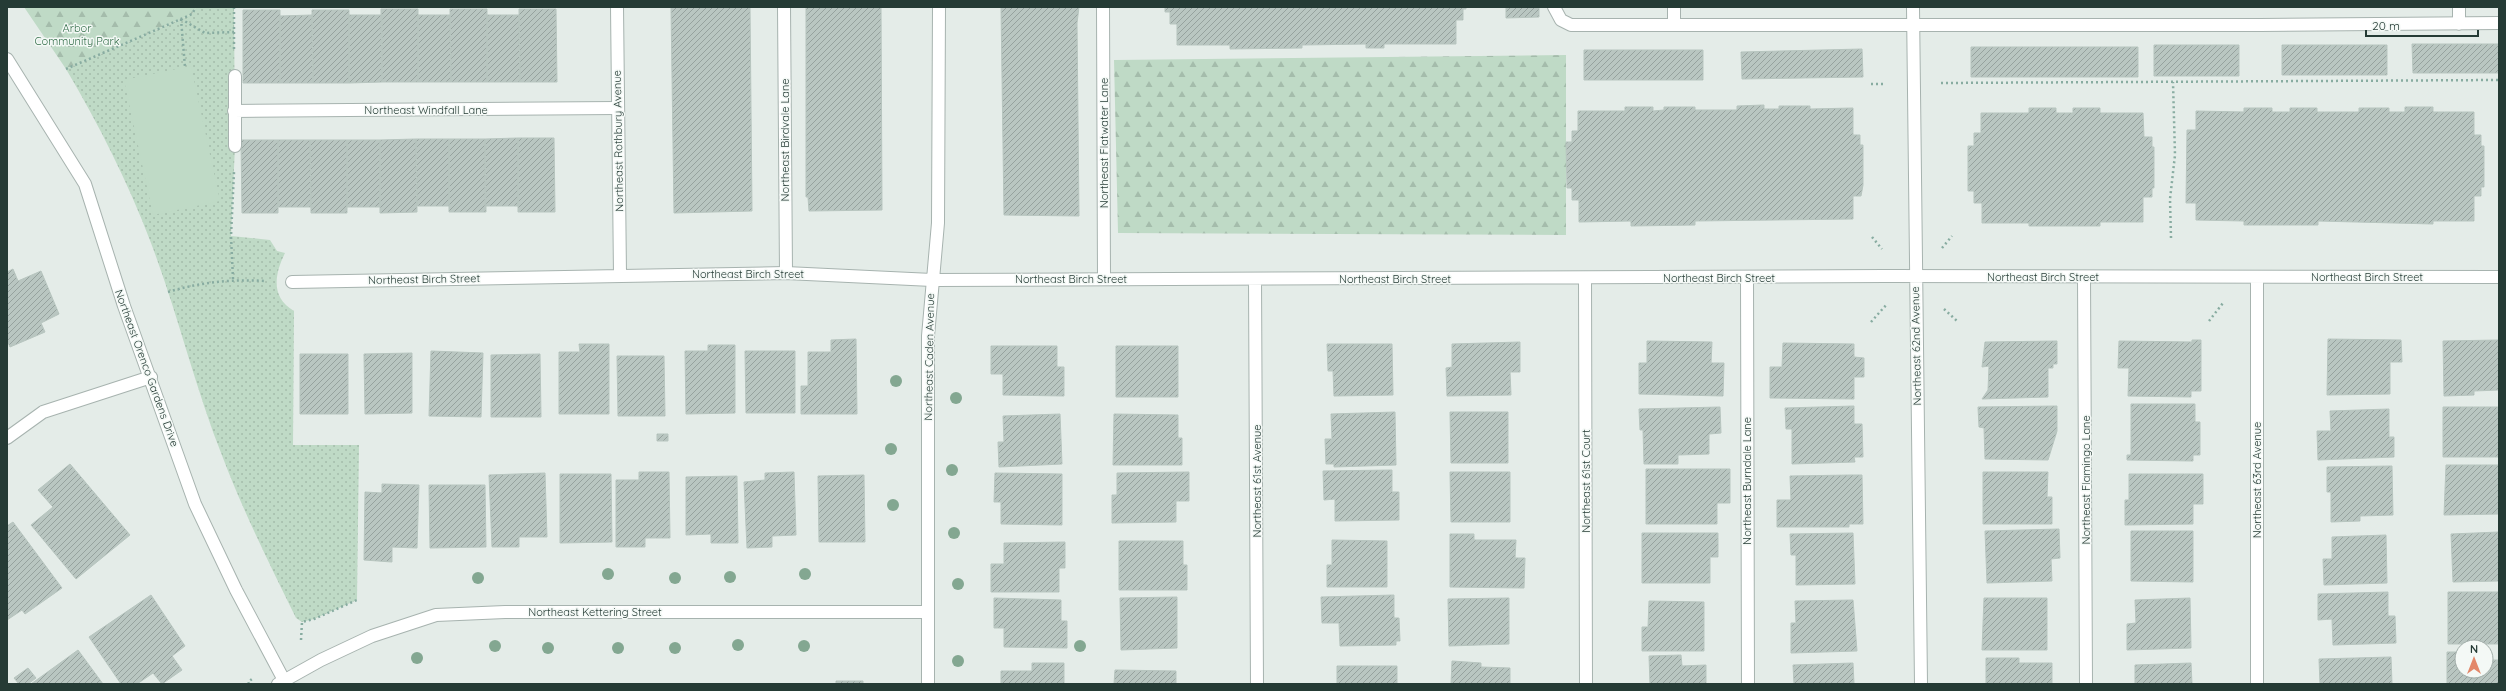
<svg xmlns="http://www.w3.org/2000/svg" width="2506" height="691" viewBox="0 0 2506 691" font-family="Quicksand,sans-serif">
	<style>
		.grass { fill: url(#grass-dots) }
		.forest { fill: url(#forest-firs) }
		.pitch { fill: #bfdac6 }
		.building { fill: url(#building-hatch); stroke: #b7c5bf }
		.lines { fill: none; stroke-linecap: round; stroke-linejoin: round }
		.lane-casing { stroke: #a7b3af; stroke-width: 14 }
		.street-casing { stroke: #a7b3af; stroke-width: 14 }
		.path { stroke: #88aca1; stroke-width: 2.5; stroke-dasharray: 2 3; stroke-linecap: butt }
		.lane { stroke: #fff; stroke-width: 12 }
		.street { stroke: #fff; stroke-width: 12 }
		.tree { fill: #83a791 }
		.labels { text-anchor: middle; dominant-baseline: central; stroke-width: 3; stroke-linejoin: round; paint-order: stroke }
		.park-label { font-size: 11px; fill: #346e4a; stroke: #f4f9f6 }
		.street-label { font-size: 11px; fill: #253b35; stroke: #f4f9f6 }
	</style>
	<defs>
		<pattern id="grass-dots" width="8" height="8" patternUnits="userSpaceOnUse"><rect width="8" height="8" fill="#bfdac6"/><path d="M2 2h.1M6 6h.1" fill="none" stroke="#a4bcab" stroke-width="1.8" stroke-linecap="round"/></pattern>
		<pattern id="forest-firs" width="22" height="20" patternUnits="userSpaceOnUse"><rect width="22" height="20" fill="#bfdac6"/><path d="M5 1l3.5 6h-7zM16 11l3.5 6h-7z" fill="#a4bcab"/></pattern>
		<pattern id="building-hatch" width="6" height="6" patternUnits="userSpaceOnUse"><rect width="6" height="6" fill="#b9c6c1"/><path d="M-1 1l2-2M0 6l6-6M5 7l2-2" fill="none" stroke="#96a29e"/></pattern>
	</defs>
	<rect width="100%" height="100%" fill="#e4ece8"/>
	<path class="grass" d="M196,7H234L235,146L231,236L270,240L277,251L285,253C274,275 271,298 294,311L293,445H359L357,600L314,619L302,622L296,618C270,565 244,513 223,458C195,388 178,314 151,243C128,182 99,125 66,69L181,19L192,14Z"/>
	<path class="forest" d="M24,7H196L192,14L181,19L66,69Z
		M1566,55V235L1118,233L1114,60Z"/>
	<path class="pitch" d="M191,66L220,201L153,215L124,80Z"/>
	<path class="building" d="M671,7H750L752,211L674,213Z
		M806,7H881L882,210L809,211L808,197H806Z
		M1001,7H1079L1077,23L1079,216L1004,215Z
		M1165,7H1466V9H1463V20H1456V44H1384V48H1366V44L1302,45V48L1230,49V45H1177V24H1170V12H1165Z
		M1506,7H1539V17L1506,18Z
		M381,9H418V82H382Z
		M450,9H487V82H451Z
		M519,9H556L557,82H520Z
		M243,10H280V83H243Z
		M312,10H349V83H313Z
		M312,15L313,83H280V16Z
		M349,15H382V82L349,83Z
		M418,15H450L451,82H418Z
		M487,15H519L520,82H487Z
		M2412,44H2499V73H2413Z
		M2154,45H2239V76H2154Z
		M2282,45H2387V75H2282Z
		M1971,47H2138V77H1971Z
		M1862,49L1863,77L1742,79L1741,52Z
		M1584,50H1703V80H1584Z
		M1764,105V109H1779V106H1810V109L1853,108V135H1860V145H1863V185L1861,196H1853V219L1695,221V225L1631,226V221L1579,222V200H1572V188H1567L1566,142H1572V131H1578V111H1625V107H1653V111L1664,110V107H1695V110H1737V106Z
		M2405,107H2433V112H2474V135H2481V146H2484V187H2481V196H2474V221H2433V224L2318,221V225H2244V221L2196,220V203H2186L2187,130H2196V111L2244,112V108H2272V112H2290V108H2317V112H2359V108H2389V112H2405Z
		M2029,108H2056V113H2073V108H2100V113H2143L2144,137H2152V147H2154V188H2152V197H2143V222H2100V226H2029V223H1982V203H1974V191H1968V146H1974V133H1981V113H2029Z
		M518,138V206H485V139Z
		M518,138H554L555,212H518Z
		M416,139L417,212L380,213V140Z
		M416,139H449V206H417Z
		M449,139H485L486,212H449Z
		M241,140H278V213H242Z
		M278,140H310L311,207H278Z
		M310,140H347V213H311Z
		M347,140H380V207H347Z
		M13,269L18,281L41,271L59,314L41,323L45,332L10,347L7,340V272Z
		M856,339L857,414H801V386H808V352H831V340Z
		M2328,339L2401,340L2402,362H2390V394L2327,395Z
		M2192,340H2201V391H2191V397L2128,396L2129,368H2118L2119,341L2192,342Z
		M2499,340V390L2474,391V395L2444,396L2443,341Z
		M1647,341L1712,342L1711,363H1724L1723,396L1639,394V363H1647Z
		M2057,341V364H2053V368H2048V397L1982,399L1988,390L1989,366L1982,367L1985,342Z
		M1520,342V372H1510L1511,395L1447,396L1446,368L1452,367V344Z
		M1783,343L1854,344V357L1864,358V377H1854V399L1770,398V367H1782Z
		M579,344H609V414H559V352H580Z
		M1327,344H1392L1393,395L1334,396L1333,371H1328Z
		M708,345H735V413L686,414L685,351H708Z
		M991,346H1057V367H1064V396L1003,395V374H991Z
		M1116,346H1178V397H1116Z
		M431,351L483,353L481,417L429,416Z
		M745,351H795V413H746Z
		M412,353V413L365,414L364,354Z
		M300,354H348V414H300Z
		M540,354L541,417H491V355Z
		M617,356H664L665,416H618Z
		M2131,404H2195V422H2200V455H2193V461L2127,460V455H2131Z
		M1854,406V424H1862L1863,457H1854L1855,462L1792,464V429H1786L1785,408Z
		M2057,406V431L2048,460L1985,459L1984,428L1979,427L1978,407Z
		M1720,407L1721,433L1709,434V454L1678,455V464H1644L1643,430H1640L1639,409Z
		M2443,407H2499V457H2443Z
		M2389,409V437H2394V457L2318,460L2317,431H2331L2330,411Z
		M1395,412L1396,465L1334,467V464H1326L1325,439H1332L1331,414Z
		M1450,412H1508V463H1451Z
		M1060,414L1062,464L999,467L998,442H1004L1003,416Z
		M1114,414L1178,415V438H1182V465H1113Z
		M657,434H668V441H657Z
		M70,464L130,535L76,579L31,525L53,507L38,490Z
		M2446,465H2499V514L2444,515Z
		M2392,466L2393,515L2360,516V521L2331,522V492H2327V467Z
		M1646,469H1730V503H1717V524H1646Z
		M1392,470V492H1399V520L1335,521V499L1324,500L1323,471Z
		M639,472H669L670,538H645V547H616V480H639Z
		M794,472L796,535L772,536V547L747,548L744,482L765,480V473Z
		M1189,472V501H1176V522L1112,523V495H1117V473Z
		M1450,472H1510V522H1451Z
		M1983,472H2048L2047,497H2052V524H1983Z
		M545,473L547,537H519V547H492L489,475Z
		M995,473L1062,474V525L1001,524V502H994Z
		M560,474H611L612,542L560,543Z
		M2129,474H2203V504H2193V524L2125,525V500H2129Z
		M864,475L865,542H819L818,476Z
		M1851,475H1862L1863,524H1849V527H1777V500H1791L1790,476Z
		M737,476L738,543H711V534L686,535V477Z
		M382,484L419,485L417,548L392,547V562L364,560L365,492L382,493Z
		M429,485H485L486,547L430,548Z
		M13,522L62,588L25,614L22,610L7,620V526Z
		M2059,529L2060,558L2051,559L2052,581L1987,583L1985,531Z
		M2131,531H2193V582L2131,581Z
		M2499,532V581L2453,582L2451,534Z
		M1642,533H1718V557H1710V583H1642Z
		M1853,533L1855,584L1796,585V555H1791L1790,534Z
		M1450,534H1474V540H1516L1515,558H1525L1524,588L1450,587Z
		M2386,535L2387,583L2324,585L2323,559H2332V537Z
		M1332,540L1387,541V587H1327V565H1332Z
		M1119,541H1183V565H1187V590H1119Z
		M1065,542V568H1059V592H991V564H1004V543Z
		M2388,592V616H2395L2396,643L2333,645L2332,619L2318,620V594Z
		M2448,592H2499V644H2448Z
		M151,595L185,646L172,656L182,670L162,684L153,673L137,684H121L89,637Z
		M1394,595V618H1399L1400,641H1396V645L1340,646L1339,623H1322L1321,597Z
		M1177,597V648L1121,650L1120,598Z
		M994,598L1061,600V621H1067V648L1004,647V628H994Z
		M1509,598V644L1449,646L1448,599Z
		M1984,598H2047V650H1982Z
		M2190,598L2191,648L2127,650V624L2136,623L2135,600Z
		M1853,600L1857,651L1791,653V623H1796L1795,601Z
		M1649,601L1704,602V651H1642V627H1648Z
		M78,650L103,684H31Z
		M2447,652H2462V671H2486V660H2499V684H2447Z
		M1681,655L1682,666L1706,665V684H1650L1649,656Z
		M2391,657L2392,684H2320L2319,659Z
		M1986,658H2019V663H2052V684H1986Z
		M1452,661L1481,663V667L1510,668V684H1451Z
		M1032,663H1064V684H1001V671H1032Z
		M1853,663L1854,684H1794L1793,665Z
		M2191,663L2192,684H2135V665Z
		M1337,666H1397V684H1337Z
		M28,668L36,678L28,684H19L14,678Z
		M1115,670L1176,671V684H1114Z
		M836,681H863V684H836Z"/>
	<g class="lines">
		<g class="lane-casing">
			<path id="lane" d="M784,7L786,273
				M1103,7L1104,279
				M1554,7L1561,20L1571,25H2260L2499,23
				M1674,7V24
				M2459,7V24
				M235,76V146
				M234,111L618,108
				M2084,277L2086,684
				M1747,278L1748,684"/>
		</g>
		<g class="street-casing">
			<path id="street" d="M617,7L620,275
				M1913,7L1921,684
				M7,59L85,184L124,306L195,504L236,590L286,684
				M2257,277V684
				M1585,278L1586,684
				M1255,279L1257,684
				M292,282L786,273L932,280L1885,276L2499,277
				M7,438L43,412L151,377
				M278,684L321,660L372,636L436,615L505,612H928
				M928,684V336L938,223L939,7"/>
		</g>
		<path class="path" d="M234,7V51
			M181,19L205,33L234,32
			M181,19L185,67
			M66,69L181,19L192,14L196,7
			M1941,83L2499,80
			M1871,84H1884
			M1872,237L1882,249
			M2171,238L2170,199L2175,155L2173,82
			M1942,248L1952,236
			M233,279L231,236L234,172
			M168,292C201,282 232,279 266,281
			M1944,309L1957,321
			M2209,321L2223,303
			M1871,322L1887,304
			M301,640L302,622L314,619L357,600
			M249,684L248,682L252,679"/>
		<use href="#lane" class="lane"/>
		<use href="#street" class="street"/>
	</g>
	<g class="tree">
		<circle cx="896" cy="381" r="6"/>
		<circle cx="956" cy="398" r="6"/>
		<circle cx="891" cy="449" r="6"/>
		<circle cx="952" cy="470" r="6"/>
		<circle cx="893" cy="505" r="6"/>
		<circle cx="954" cy="533" r="6"/>
		<circle cx="608" cy="574" r="6"/>
		<circle cx="805" cy="574" r="6"/>
		<circle cx="730" cy="577" r="6"/>
		<circle cx="478" cy="578" r="6"/>
		<circle cx="675" cy="578" r="6"/>
		<circle cx="958" cy="584" r="6"/>
		<circle cx="738" cy="645" r="6"/>
		<circle cx="495" cy="646" r="6"/>
		<circle cx="804" cy="646" r="6"/>
		<circle cx="1080" cy="646" r="6"/>
		<circle cx="548" cy="648" r="6"/>
		<circle cx="618" cy="648" r="6"/>
		<circle cx="675" cy="648" r="6"/>
		<circle cx="417" cy="658" r="6"/>
		<circle cx="958" cy="661" r="6"/>
	</g>
	<g class="labels">
		<g class="park-label">
			<text x="77" y="28">Arbor<tspan x="77" dy="13">Community Park</tspan></text>
		</g>
		<g class="street-label">
			<text x="426" y="110">Northeast Windfall Lane</text>
			<text transform="translate(785 140) rotate(-90)">Northeast Birdvale Lane</text>
			<text transform="translate(618 141) rotate(-91)">Northeast Rothbury Avenue</text>
			<text transform="translate(1104 143) rotate(-90)">Northeast Flatwater Lane</text>
			<text x="748" y="274">Northeast Birch Street</text>
			<text x="2043" y="277">Northeast Birch Street</text>
			<text x="2367" y="277">Northeast Birch Street</text>
			<text x="1719" y="278">Northeast Birch Street</text>
			<text transform="translate(424 279) rotate(-1)">Northeast Birch Street</text>
			<text x="1071" y="279">Northeast Birch Street</text>
			<text x="1395" y="279">Northeast Birch Street</text>
			<text transform="translate(1916 346) rotate(-91)">Northeast 62nd Avenue</text>
			<text transform="translate(929 357) rotate(-89)">Northeast Caden Avenue</text>
			<text transform="translate(147 368) rotate(70)">Northeast Orenco Gardens Drive</text>
			<text transform="translate(2086 480) rotate(-90)">Northeast Flamingo Lane</text>
			<text transform="translate(2257 480) rotate(-90)">Northeast 63rd Avenue</text>
			<text transform="translate(1257 481) rotate(-90)">Northeast 61st Avenue</text>
			<text transform="translate(1586 481) rotate(-90)">Northeast 61st Court</text>
			<text transform="translate(1747 481) rotate(-90)">Northeast Burndale Lane</text>
			<text x="595" y="612">Northeast Kettering Street</text>
		</g>
	</g>
	<rect width="2506" height="691" fill="none" stroke="#253b35" stroke-width="16"/>
	<g transform="translate(2474 659)"><circle r="19" fill="#f4f9f6" stroke="#a1ada9"/>
	<path d="M0-3L7 15L0 10L-7 15Z" fill="#e3886a"/>
	<text y="-6" font-size="11" font-weight="bold" text-anchor="middle" fill="#253b35">N</text>
	</g>
	<path d="M2366 30v6h112v-6" fill="none" stroke="#253b35" stroke-width="2"/>
	<text x="2372" y="30" font-size="12" fill="#253b35" stroke="#f4f9f6" stroke-width="3" paint-order="stroke">20 m</text>
</svg>
